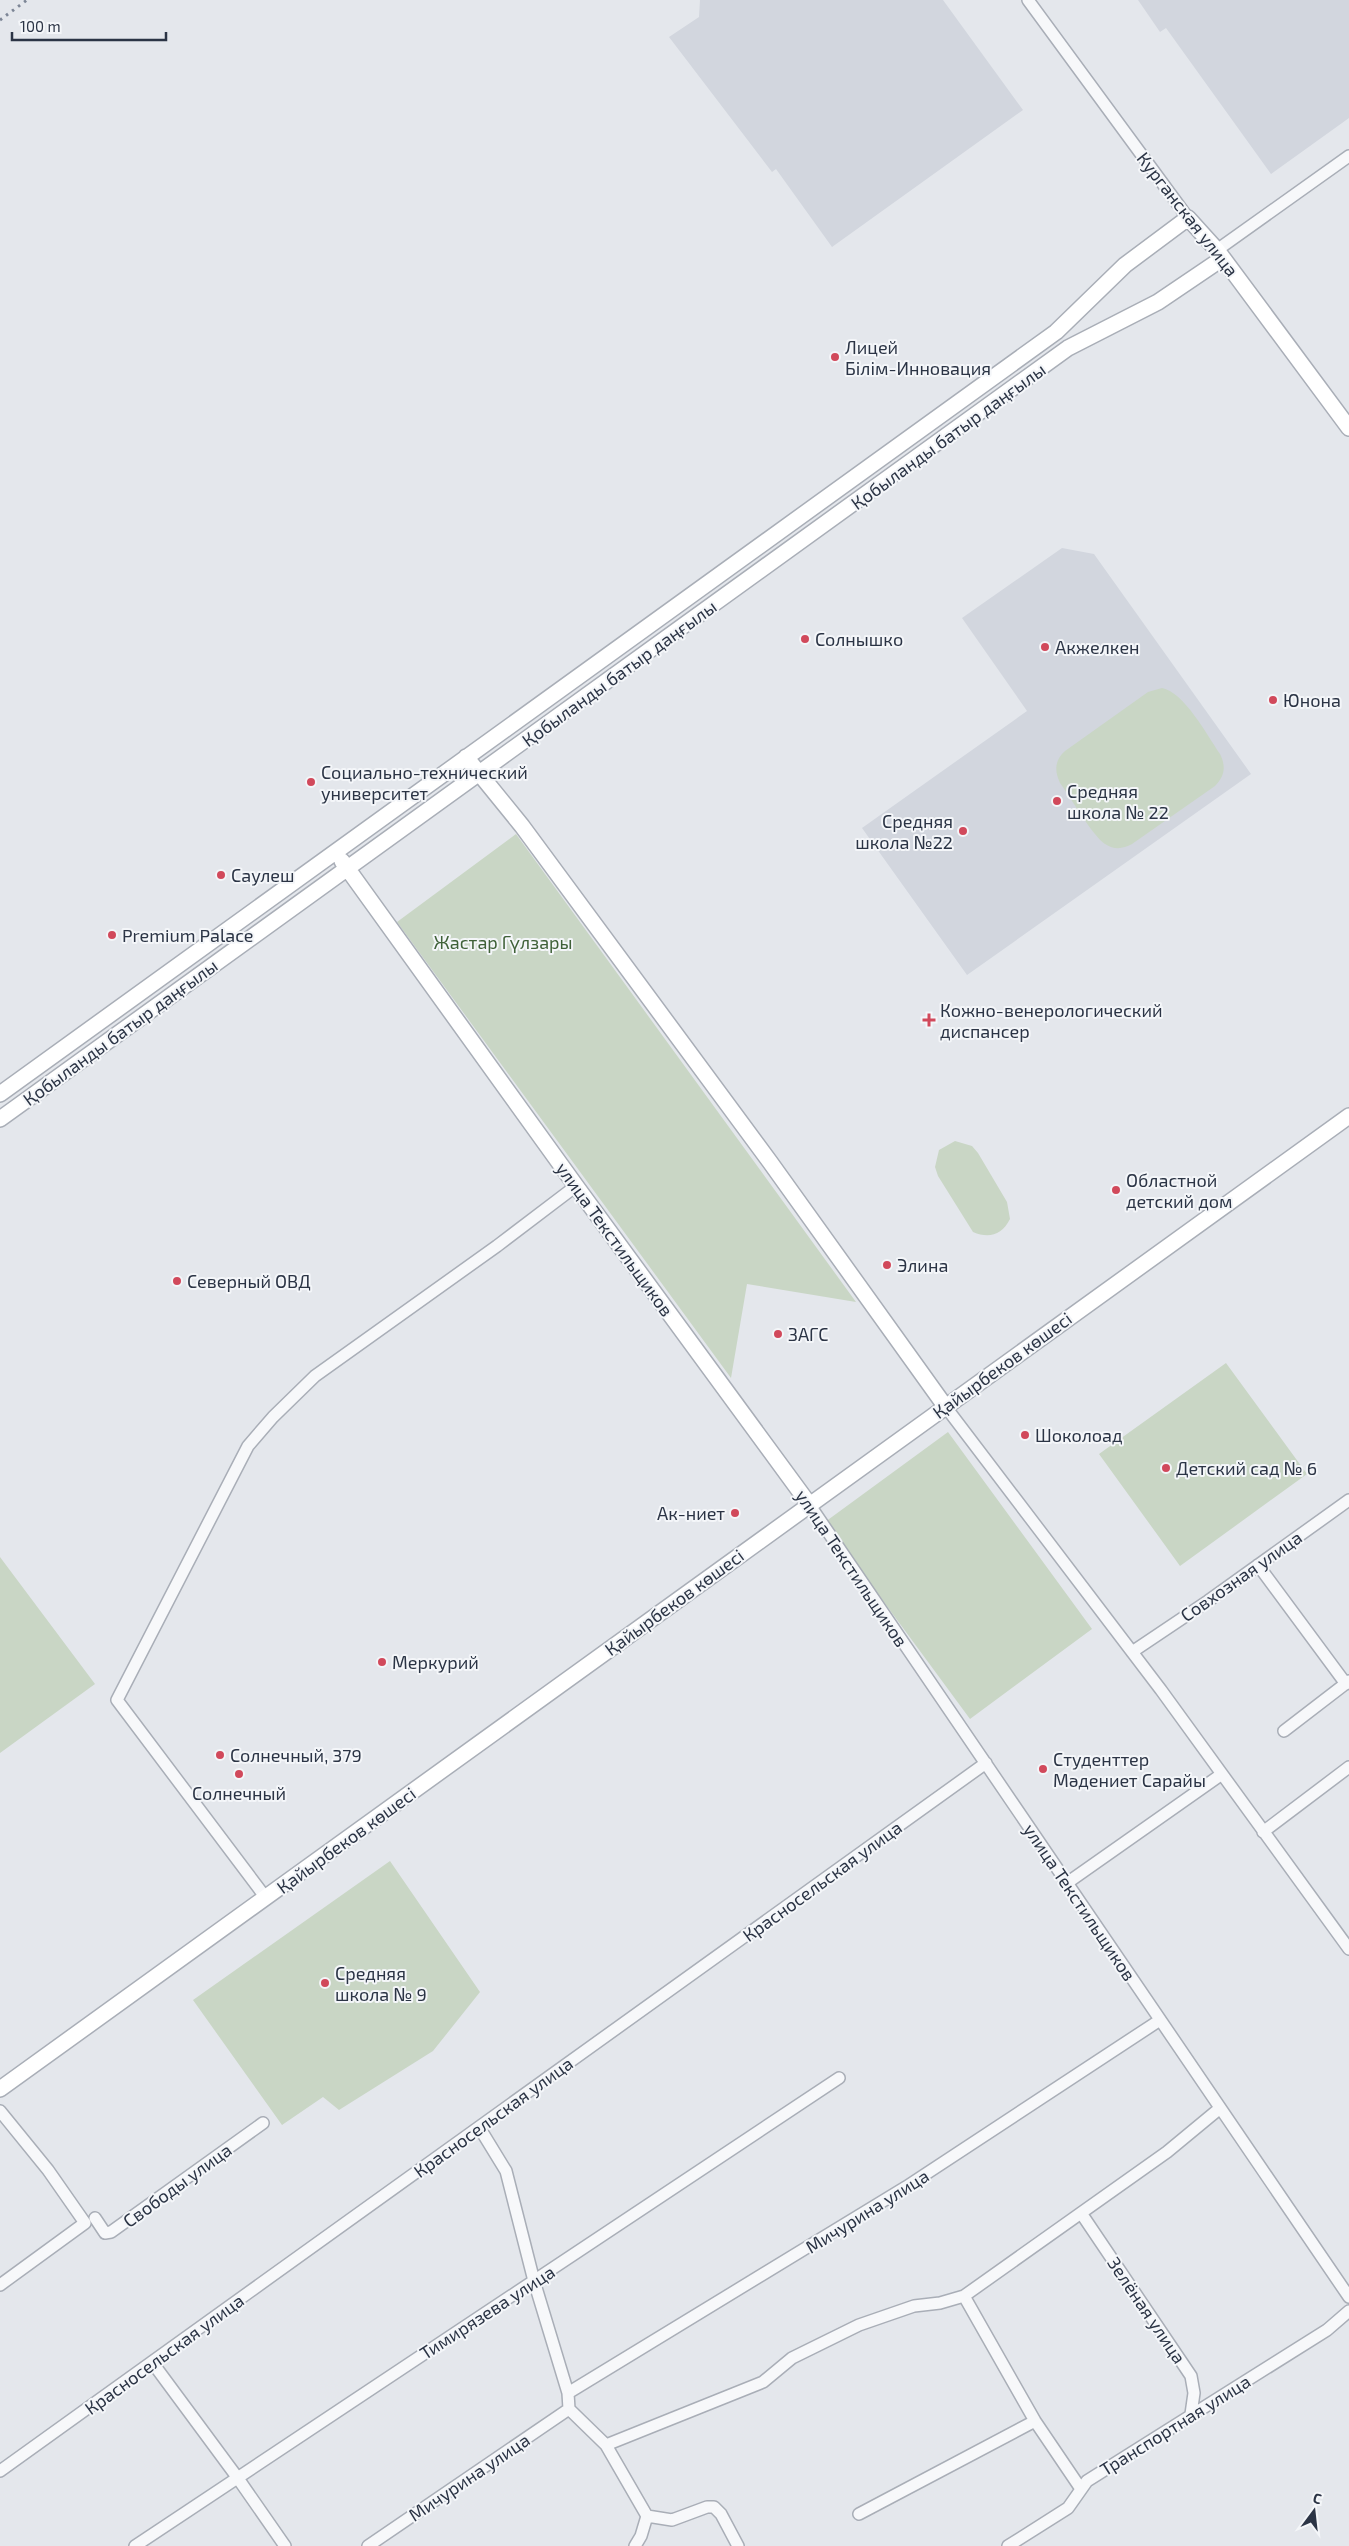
<svg xmlns="http://www.w3.org/2000/svg" width="1349" height="2546" viewBox="0 0 1349 2546" font-family="'Exo 2',sans-serif">
	<style>
		.built { fill: #d2d6de }
		.green { fill: #c9d6c5 }
		.lines { fill: none; stroke-linecap: round; stroke-linejoin: round }
		.street-casing { stroke: #a9aeb7; stroke-width: 14 }
		.secondary-casing { stroke: #a9aeb7; stroke-width: 18 }
		.street { stroke: #f7f8fa; stroke-width: 11 }
		.secondary { stroke: #fff; stroke-width: 15 }
		.rail { stroke: #7d8696; stroke-width: 3; stroke-dasharray: 2.5 5; stroke-linecap: butt }
		.poi-dot { fill: #d1495b; stroke: #f4f6f9; stroke-width: 2 }
		.labels { text-anchor: middle; dominant-baseline: central; stroke-width: 4; stroke-linejoin: round; paint-order: stroke }
		.street-label { font-size: 18px; fill: #2b3445; stroke: #f4f6f9 }
		.poi-label { font-size: 18px; fill: #2b3445; stroke: #f4f6f9; text-anchor: start }
		.park-label { font-size: 18px; fill: #3f6138; stroke: #f4f6f9 }
	</style>
	<rect width="100%" height="100%" fill="#e4e7ec"/>
	<path class="built" d="M700,0H943L1023,110L832,247L776,169L772,172L669,37L699,17Z
		M1138,0H1349V118L1271,174L1166,28L1160,32Z
		M1062,548L1094,554L1251,774L967,975L862,828L1027,711L962,618Z"/>
	<path class="green" d="M1162,688C1184,692 1207,735 1220,754C1226,766 1225,776 1215,786L1132,844C1123,849 1114,850 1105,844C1092,835 1071,798 1060,783C1054,770 1055,760 1065,751L1148,692Z
		M516,834L856,1302L747,1284L731,1378L397,922Z
		M955,1141L972,1146L978,1153L1007,1202L1010,1219C1002,1235 989,1239 973,1232L938,1176L935,1167L939,1150Z
		M1226,1363L1307,1474L1180,1566L1099,1454Z
		M948,1432L1092,1629L970,1719L825,1522Z
		M0,1557L95,1684L0,1753Z
		M390,1861L480,1992L433,2051L339,2110L323,2097L282,2125L193,2000Z"/>
	<g class="lines">
		<g class="street-casing">
			<path id="street" d="M1028,0L1188,218
				M1217,250L1349,156
				M945,1406L1161,1690L1349,1949
				M809,1504L1349,2297
				M1258,1565L1346,1684
				M1132,1652L1208,1601L1349,1500
				M1284,1731L1349,1681
				M1263,1832L1349,1767
				M1067,1883L1222,1774
				M266,1898L117,1700L248,1446L273,1417L315,1376L497,1246L576,1186
				M0,2111L48,2170L85,2223L0,2285
				M479,2127L506,2171L534,2281L568,2393L569,2409L606,2445L647,2516L641,2536L635,2546
				M1081,2213L1191,2376L1194,2393L1191,2414
				M95,2218L105,2233L111,2232L263,2123
				M964,2296L1035,2421L1081,2489
				M152,2362L237,2477L285,2546
				M568,2393L906,2187L1160,2020
				M606,2445L763,2382L792,2358L859,2325L914,2306L940,2303L964,2296L1167,2152L1219,2109
				M0,2471L986,1763
				M859,2514L1035,2421
				M647,2516L672,2520L707,2507H714L721,2514L738,2546
				M135,2546L839,2078
				M368,2546L569,2409
				M1008,2546L1068,2508L1087,2481L1327,2330L1349,2311"/>
		</g>
		<g class="secondary-casing">
			<path id="secondary" d="M466,757L522,826L770,1162L945,1406
				M342,861L576,1186L809,1504
				M0,1094L1056,332L1125,265L1188,218L1217,250L1349,428
				M0,1119L1068,348L1158,302L1223,258
				M0,2089L1349,1116"/>
		</g>
		<use href="#street" class="street"/>
		<use href="#secondary" class="secondary"/>
		<path class="rail" d="M0,20L27,0"/>
	</g>
	<g class="poi-dot">
		<circle cx="835" cy="357" r="5"/>
		<circle cx="805" cy="639" r="5"/>
		<circle cx="1045" cy="647" r="5"/>
		<circle cx="1273" cy="700" r="5"/>
		<circle cx="311" cy="782" r="5"/>
		<circle cx="1057" cy="801" r="5"/>
		<circle cx="963" cy="831" r="5"/>
		<circle cx="221" cy="875" r="5"/>
		<circle cx="112" cy="935" r="5"/>
		<path d="M926.5 1012.5h5v5h5v5h-5v5h-5v-5h-5v-5h5z"/>
		<circle cx="1116" cy="1190" r="5"/>
		<circle cx="887" cy="1265" r="5"/>
		<circle cx="177" cy="1281" r="5"/>
		<circle cx="778" cy="1334" r="5"/>
		<circle cx="1025" cy="1435" r="5"/>
		<circle cx="1166" cy="1468" r="5"/>
		<circle cx="735" cy="1513" r="5"/>
		<circle cx="382" cy="1662" r="5"/>
		<circle cx="220" cy="1755" r="5"/>
		<circle cx="1043" cy="1769" r="5"/>
		<circle cx="239" cy="1774" r="5"/>
		<circle cx="325" cy="1983" r="5"/>
	</g>
	<g class="labels">
		<g class="street-label">
			<text transform="translate(1188 214) rotate(52)">Курганская улица</text>
			<text transform="translate(948 436) rotate(-36)">Қобыланды батыр даңғылы</text>
			<text transform="translate(619 673) rotate(-36)">Қобыланды батыр даңғылы</text>
			<text transform="translate(120 1032) rotate(-36)">Қобыланды батыр даңғылы</text>
			<text transform="translate(615 1239) rotate(54)">улица Текстильщиков</text>
			<text transform="translate(1002 1365) rotate(-36)">Қайырбеков көшесі</text>
			<text transform="translate(852 1568) rotate(56)">улица Текстильщиков</text>
			<text transform="translate(1241 1576) rotate(-35)">Совхозная улица</text>
			<text transform="translate(674 1602) rotate(-36)">Қайырбеков көшесі</text>
			<text transform="translate(346 1840) rotate(-36)">Қайырбеков көшесі</text>
			<text transform="translate(822 1881) rotate(-36)">Красносельская улица</text>
			<text transform="translate(1080 1902) rotate(56)">улица Текстильщиков</text>
			<text transform="translate(493 2117) rotate(-36)">Красносельская улица</text>
			<text transform="translate(177 2185) rotate(-36)">Свободы улица</text>
			<text transform="translate(867 2211) rotate(-32)">Мичурина улица</text>
			<text transform="translate(1147 2310) rotate(56)">Зелёная улица</text>
			<text transform="translate(487 2312) rotate(-33)">Тимирязева улица</text>
			<text transform="translate(164 2354) rotate(-36)">Красносельская улица</text>
			<text transform="translate(1175 2425) rotate(-32)">Транспортная улица</text>
			<text transform="translate(469 2477) rotate(-34)">Мичурина улица</text>
		</g>
		<g class="poi-label">
			<text x="845" y="347">Лицей<tspan x="845" dy="21">Білім-Инновация</tspan></text>
			<text x="815" y="639">Солнышко</text>
			<text x="1055" y="647">Акжелкен</text>
			<text x="1283" y="700">Юнона</text>
			<text x="321" y="772">Социально-технический<tspan x="321" dy="21">университет</tspan></text>
			<text x="1067" y="791">Средняя<tspan x="1067" dy="21">школа № 22</tspan></text>
			<text x="953" y="821" text-anchor="end">Средняя<tspan x="953" dy="21">школа №22</tspan></text>
			<text x="231" y="875">Саулеш</text>
			<text x="122" y="935">Premium Palace</text>
			<text x="940" y="1010">Кожно-венерологический<tspan x="940" dy="21">диспансер</tspan></text>
			<text x="1126" y="1180">Областной<tspan x="1126" dy="21">детский дом</tspan></text>
			<text x="897" y="1265">Элина</text>
			<text x="187" y="1281">Северный ОВД</text>
			<text x="788" y="1334">ЗАГС</text>
			<text x="1035" y="1435">Шоколоад</text>
			<text x="1176" y="1468">Детский сад № 6</text>
			<text x="725" y="1513" text-anchor="end">Ак-ниет</text>
			<text x="392" y="1662">Меркурий</text>
			<text x="230" y="1755">Солнечный, 379</text>
			<text x="1053" y="1759">Студенттер<tspan x="1053" dy="21">Мәдениет Сарайы</tspan></text>
			<text x="239" y="1793" text-anchor="middle">Солнечный</text>
			<text x="335" y="1973">Средняя<tspan x="335" dy="21">школа № 9</tspan></text>
		</g>
		<g class="park-label">
			<text x="503" y="942">Жастар Гүлзары</text>
		</g>
	</g>
	<g transform="translate(1314 2511) rotate(15)" stroke="#f4f6f9" stroke-width="4" paint-order="stroke">
	<path d="M0-4L9 19L0 12L-9 19Z" fill="#2b3445"/>
	<text y="-8" font-size="14" font-weight="bold" text-anchor="middle" fill="#2b3445">С</text>
	</g>
	<path d="M12 32v8h154v-8" fill="none" stroke="#2b3445" stroke-width="2.5"/>
	<text x="20" y="32" font-size="15" fill="#2b3445" stroke="#f4f6f9" stroke-width="4" paint-order="stroke">100 m</text>
</svg>
